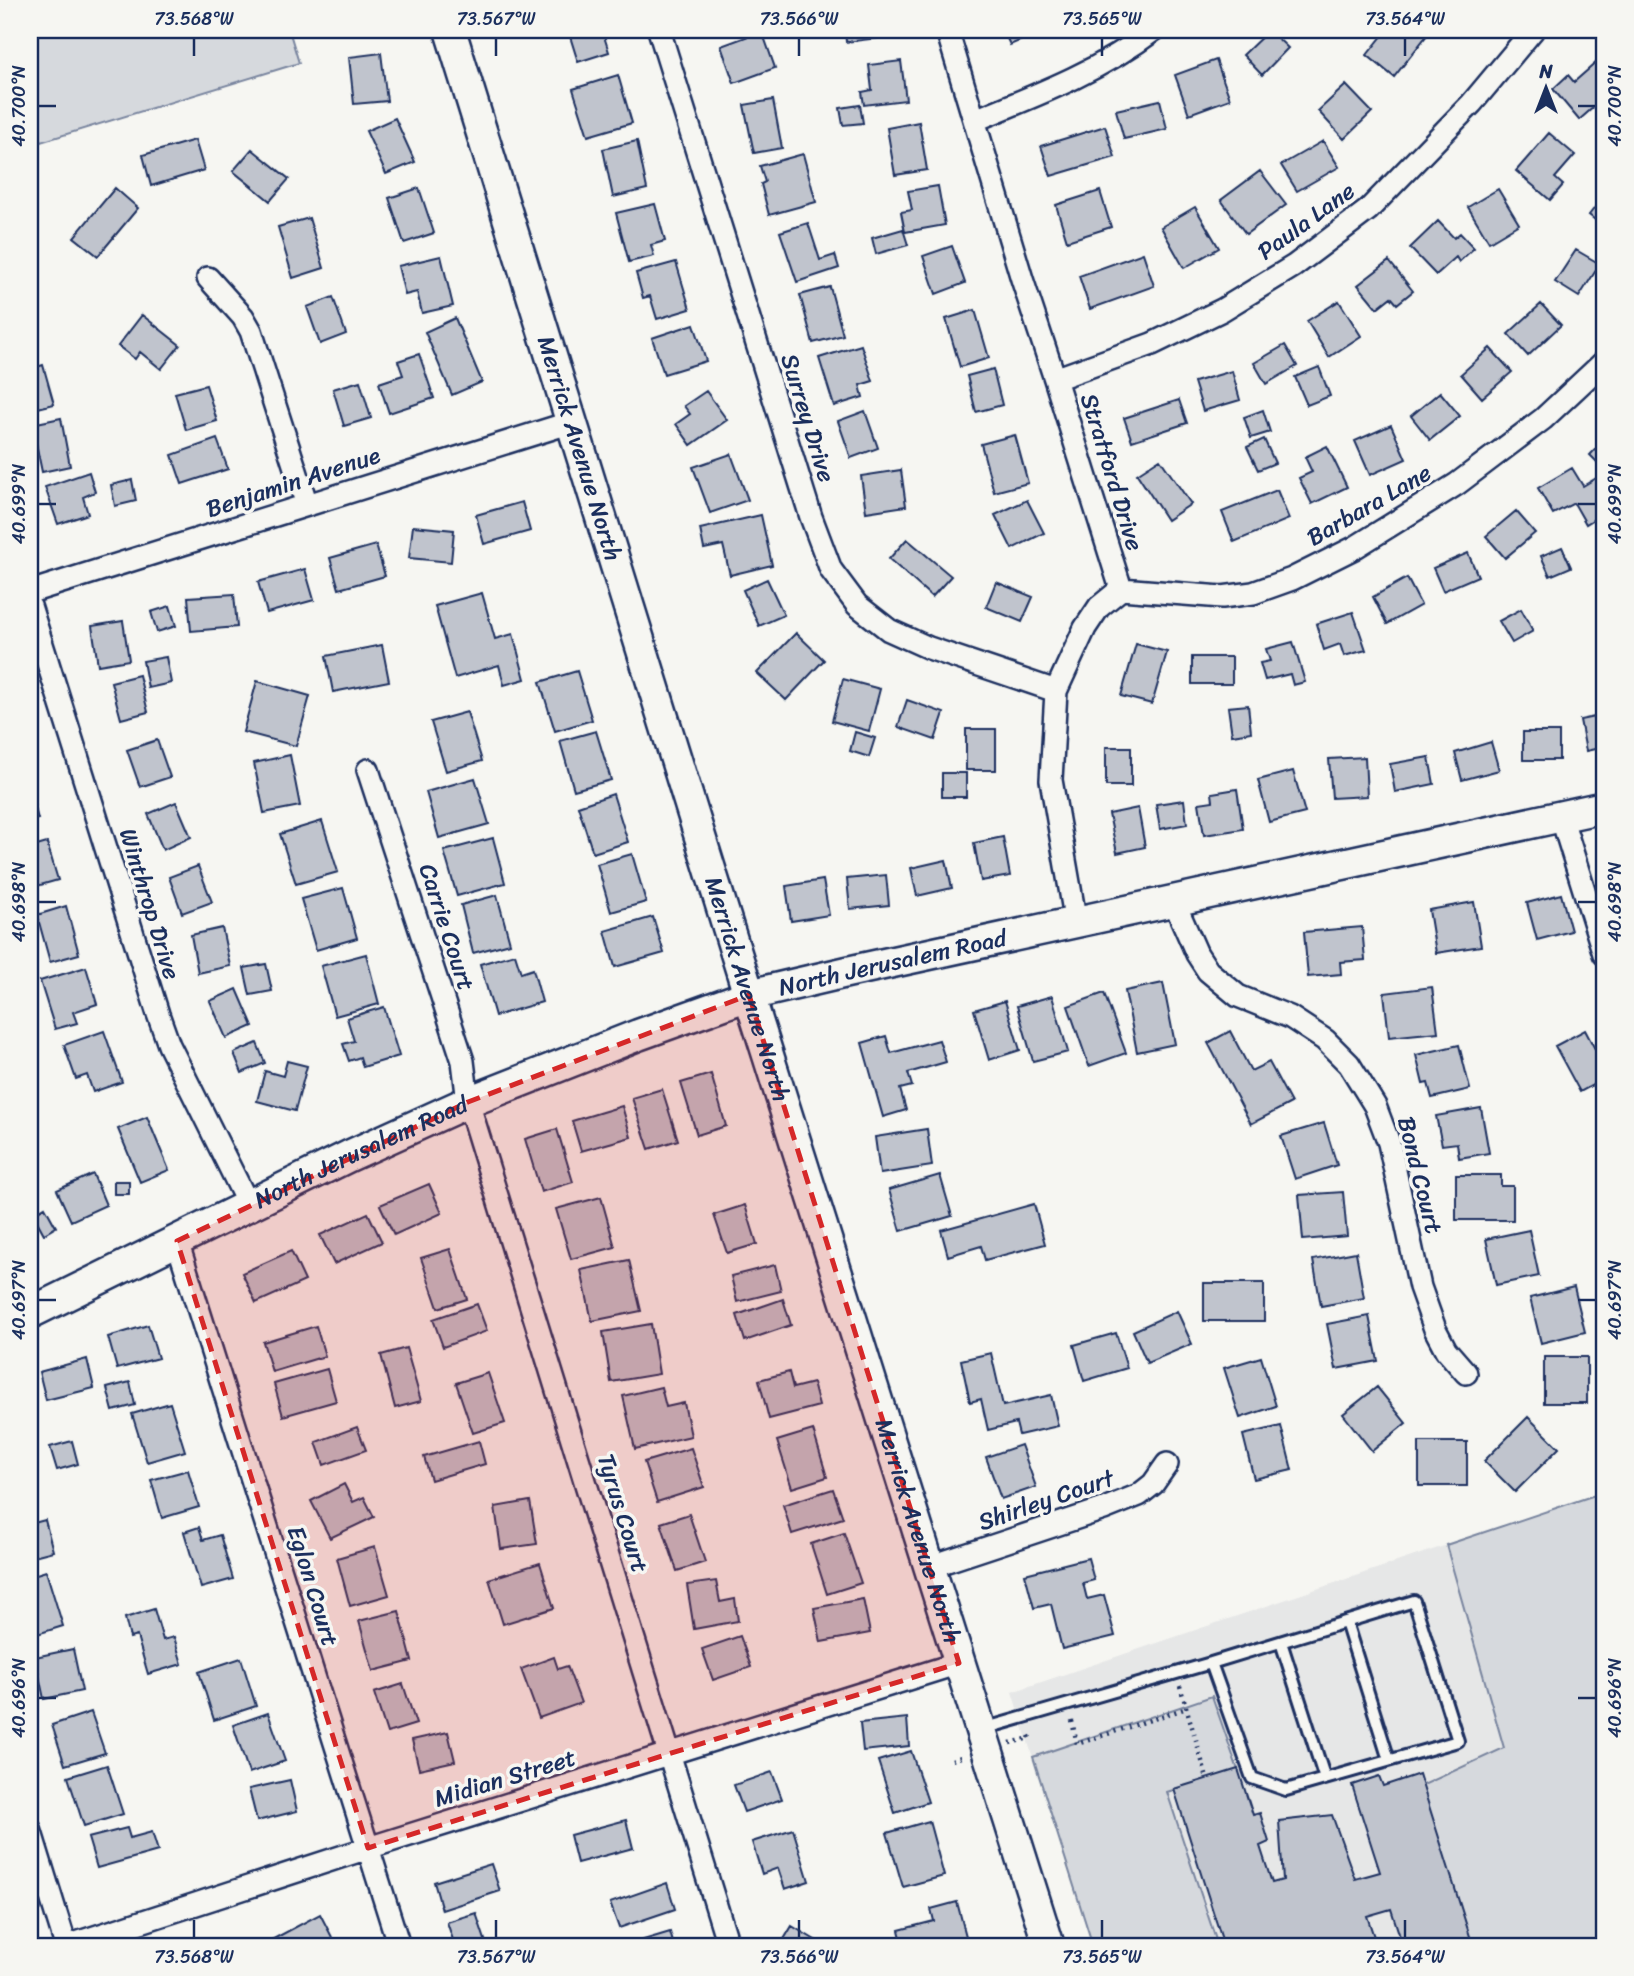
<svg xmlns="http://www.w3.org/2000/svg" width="1634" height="1976" viewBox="0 0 1634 1976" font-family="Sriracha,sans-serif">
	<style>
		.built { fill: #e6e7e7 }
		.green { fill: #d6d9dd; stroke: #78849e; stroke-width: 2 }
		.building { fill: #c0c4cd; stroke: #1b2f5e; stroke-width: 2 }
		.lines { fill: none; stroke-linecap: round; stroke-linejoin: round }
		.service-casing { stroke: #1b2f5e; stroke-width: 16 }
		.minor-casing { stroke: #1b2f5e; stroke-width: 26 }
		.secondary-casing { stroke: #1b2f5e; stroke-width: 35 }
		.path { stroke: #1b2f5e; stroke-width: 4.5; stroke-dasharray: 2 5; stroke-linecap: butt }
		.service { stroke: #f6f6f2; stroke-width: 10 }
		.minor { stroke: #f6f6f2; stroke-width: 21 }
		.secondary { stroke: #f6f6f2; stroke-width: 30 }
		.marked { fill: #d62828; fill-opacity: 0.2; stroke: #d62828; stroke-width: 5; stroke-dasharray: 14 9; stroke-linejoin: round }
		.ticks { fill: none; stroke: #1b2f5e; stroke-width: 2.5 }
		.labels { text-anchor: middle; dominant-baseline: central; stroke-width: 7; stroke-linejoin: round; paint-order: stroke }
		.street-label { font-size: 24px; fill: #1b2f5e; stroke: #f6f6f2 }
		.neatline { fill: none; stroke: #1b2f5e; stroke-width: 2.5 }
		.ticks-label { font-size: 18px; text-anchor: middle; fill: #1b2f5e }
	</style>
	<rect width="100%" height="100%" fill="#f6f6f2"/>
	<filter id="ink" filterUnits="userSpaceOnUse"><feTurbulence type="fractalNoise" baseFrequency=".0143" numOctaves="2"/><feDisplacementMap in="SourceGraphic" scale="14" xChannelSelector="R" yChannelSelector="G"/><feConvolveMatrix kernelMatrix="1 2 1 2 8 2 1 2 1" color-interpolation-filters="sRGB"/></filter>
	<g filter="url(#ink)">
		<path class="built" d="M1604,1492V1946H1093L1012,1692Z"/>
		<path class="green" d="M30,30H289L299,63L31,145Z
			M1604,1492V1946H1472L1421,1786L1504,1748L1446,1545Z
			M1212,1696L1238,1770L1167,1792L1218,1946H1093L1033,1757Z"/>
		<path class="building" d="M568,30H602L609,52L578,62Z
			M845,30H887L888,37L846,42Z
			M1003,30H1045L1010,45Z
			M1269,30L1288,48L1262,75L1243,55Z
			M1387,30H1431L1394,77L1367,55Z
			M762,31L775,68L734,83L721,46Z
			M381,53L387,101L354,104L349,57Z
			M1216,60L1230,99L1189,114L1175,75Z
			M901,61L906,100L864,105L862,92L872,90L869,65Z
			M1598,61L1604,69V98L1579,120L1553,89L1568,75L1574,82Z
			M618,75L632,123L588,136L573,89Z
			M1346,85L1372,112L1344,139L1318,111Z
			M773,100L782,148L754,153L744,105Z
			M1160,100L1167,129L1124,139L1116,110Z
			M860,105L863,123L843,125L840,108Z
			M395,118L415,162L386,174L366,131Z
			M919,122L927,170L895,175L887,128Z
			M1105,126L1115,157L1051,176L1041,146Z
			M1549,133L1575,155L1555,178L1563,185L1550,200L1516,171Z
			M195,140L204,170L151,186L143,155Z
			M637,141L647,189L613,197L603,149Z
			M1323,141L1339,167L1297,191L1281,165Z
			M252,149L289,179L270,201L233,171Z
			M803,154L816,202L769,215L761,184L765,182L760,166Z
			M1260,171L1286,205L1246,234L1221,200Z
			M938,186L945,225L905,232L901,212L912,210L908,191Z
			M115,188L138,208L98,256L74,237Z
			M419,188L434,233L404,243L389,198Z
			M1498,189L1519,224L1489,242L1468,207Z
			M1100,191L1111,227L1067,241L1056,205Z
			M1604,196V227L1589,215Z
			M655,204L665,241L651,245L654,256L629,262L616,213Z
			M1195,207L1219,248L1184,268L1161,227Z
			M309,218L324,268L293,278L278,227Z
			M1438,221L1454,238L1460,233L1474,248L1459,262L1456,257L1436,275L1410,248Z
			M808,223L820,260L835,255L839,268L797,282L780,232Z
			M903,229L908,245L876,254L872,238Z
			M952,246L965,283L936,294L923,256Z
			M1576,250L1600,264L1579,297L1555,282Z
			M1143,253L1154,286L1090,309L1079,276Z
			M441,256L453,306L422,313L417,292L405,295L398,266Z
			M1389,261L1413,291L1397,304L1391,297L1377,308L1358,285Z
			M676,262L690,309L657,319L650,296L643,298L636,273Z
			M830,287L843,335L813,343L800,295Z
			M333,297L346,334L320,344L307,307Z
			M1339,301L1361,336L1329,357L1307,321Z
			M1541,304L1561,325L1528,356L1508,334Z
			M975,310L989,358L960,367L946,319Z
			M142,315L180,345L161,369L140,352L135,359L118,346Z
			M455,318L482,382L452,395L425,332Z
			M694,324L706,361L664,374L652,338Z
			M861,345L873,381L860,385L863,397L834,406L819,358Z
			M1285,345L1297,366L1266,384L1254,363Z
			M1490,348L1512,372L1482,398L1461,374Z
			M419,354L434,398L389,413L379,383L403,375L398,361Z
			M43,365L54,404L30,410V369Z
			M1319,367L1330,396L1307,405L1295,377Z
			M993,369L1002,405L976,412L967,376Z
			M1232,371L1240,400L1203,411L1194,382Z
			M360,381L371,418L344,426L333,389Z
			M206,385L217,421L186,430L175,393Z
			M706,391L727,420L691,445L676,424L690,414L684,406Z
			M1440,392L1460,416L1430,440L1411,416Z
			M1179,400L1187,423L1132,441L1124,418Z
			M1263,410L1270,432L1251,438L1244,417Z
			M865,411L878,448L851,458L838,421Z
			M61,418L70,466L42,472L32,424Z
			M1391,425L1406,459L1370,475L1355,441Z
			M1015,435L1028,483L994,492L981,444Z
			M217,439L228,469L182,484L172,455Z
			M1264,439L1275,463L1258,470L1247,447Z
			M1604,440V469L1590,455Z
			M1327,446L1347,487L1312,504L1299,478L1312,472L1305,457Z
			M731,454L748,500L710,513L693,467Z
			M1160,459L1191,504L1167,520L1137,474Z
			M1572,468L1583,486L1598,477L1604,487V513L1586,524L1574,503L1553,514L1538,488Z
			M901,470L906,506L866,512L861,476Z
			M89,472L95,492L83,497L88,514L58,524L45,487Z
			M132,480L136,501L115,506L111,485Z
			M1277,490L1289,519L1234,542L1222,512Z
			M1027,500L1044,533L1012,549L995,515Z
			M522,502L530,531L484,544L476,515Z
			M1516,511L1535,533L1505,558L1486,536Z
			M761,515L772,565L730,575L723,545L704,549L700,529Z
			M413,526L454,530L451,562L409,558Z
			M907,539L951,576L932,597L889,559Z
			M376,545L385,576L339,589L330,558Z
			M1562,547L1571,567L1550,576L1541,556Z
			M1468,553L1478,576L1443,591L1433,568Z
			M305,569L314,600L267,613L258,582Z
			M1407,578L1421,605L1387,624L1373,597Z
			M767,579L784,615L759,626L743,590Z
			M996,582L1033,597L1022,622L986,607Z
			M482,593L495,639L513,634L525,679L504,685L499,665L455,678L435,606Z
			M234,594L237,627L191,631L188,597Z
			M170,606L176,626L157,632L151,612Z
			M1521,609L1533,631L1512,643L1499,621Z
			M1353,612L1366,650L1344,656L1340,644L1324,650L1316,624Z
			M123,621L129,660L98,665L92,626Z
			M796,633L824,660L786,700L757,673Z
			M1293,642L1305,682L1293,685L1290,674L1265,680L1260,663L1270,661L1266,649Z
			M1136,644L1167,652L1152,704L1121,696Z
			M382,645L389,681L333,692L326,656Z
			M166,657L171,683L148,688L143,661Z
			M1192,657H1232V684H1192Z
			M577,671L592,720L555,731L540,682Z
			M139,675L148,712L121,719L111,682Z
			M843,679L880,689L869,731L832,721Z
			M257,681L310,696L296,746L243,732Z
			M907,700L944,713L935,740L898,727Z
			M1248,705L1251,732L1232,735L1228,707Z
			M467,712L482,761L446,771L431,722Z
			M1604,715V747L1586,751L1580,720Z
			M966,729H996V770H966Z
			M596,731L611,780L574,790L560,741Z
			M855,732L875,738L869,757L850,751Z
			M1523,732H1559V760H1523Z
			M157,740L170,777L140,787L127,750Z
			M1491,742L1499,770L1462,780L1455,753Z
			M1106,747H1131V786H1106Z
			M290,755L300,806L264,813L254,763Z
			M1365,757L1367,796L1332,798L1329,759Z
			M1429,757L1434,784L1395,792L1390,764Z
			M1293,771L1305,813L1269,822L1258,780Z
			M942,773H966V797H942Z
			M475,778L489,824L439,838L426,792Z
			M1237,789L1243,829L1204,835L1199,803L1213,801L1212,793Z
			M30,790L38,819L30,821Z
			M613,794L628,842L593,853L578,806Z
			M1184,800L1187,824L1160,829L1156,804Z
			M176,802L191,837L163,850L148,814Z
			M1138,808L1145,847L1117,853L1109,814Z
			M322,821L338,872L296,884L280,834Z
			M1003,837L1010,876L981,881L974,843Z
			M493,838L505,883L457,896L444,851Z
			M47,843L58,880L30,888V848Z
			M632,854L646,902L611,912L597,864Z
			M946,860L952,888L917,896L911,868Z
			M198,866L212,902L182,913L169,877Z
			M886,875L889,905L850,909L847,879Z
			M823,880L829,915L791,921L786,886Z
			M343,888L357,938L316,950L301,899Z
			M1561,894L1571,931L1537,940L1527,903Z
			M497,895L510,943L473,953L461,905Z
			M1474,902L1481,946L1436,953L1429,910Z
			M66,906L79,954L50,962L37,915Z
			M653,917L664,953L615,967L605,931Z
			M1362,927L1365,960L1340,962L1341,974L1308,977L1304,932Z
			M222,928L230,966L198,973L191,935Z
			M366,954L379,1004L335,1016L321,966Z
			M515,954L521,973L533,969L542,1002L495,1016L480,964Z
			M266,964L272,991L250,995L244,968Z
			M86,967L97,1004L73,1012L77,1023L55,1029L40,981Z
			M1163,983L1175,1044L1137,1052L1125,991Z
			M1432,987L1438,1032L1389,1037L1384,993Z
			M237,989L253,1026L226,1038L210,1001Z
			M1104,993L1126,1053L1089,1066L1068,1006Z
			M1052,996L1068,1052L1033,1061L1017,1006Z
			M1005,1001L1020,1050L989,1060L974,1010Z
			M384,1007L399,1056L363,1067L360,1057L349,1061L343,1044L354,1041L347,1018Z
			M1585,1030L1604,1066V1079L1580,1092L1555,1046Z
			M104,1031L122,1082L93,1092L87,1075L76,1079L64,1045Z
			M1230,1031L1251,1071L1269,1062L1291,1103L1251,1124L1208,1043Z
			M886,1036L891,1053L939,1040L946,1062L908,1073L912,1086L900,1089L906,1110L883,1117L862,1043Z
			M257,1043L265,1063L242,1073L234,1053Z
			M1459,1045L1470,1089L1432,1098L1428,1083L1423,1084L1416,1055Z
			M287,1061L307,1066L295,1111L257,1101L265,1071L283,1076Z
			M711,1074L726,1126L697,1135L681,1083Z
			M662,1089L678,1140L649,1149L632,1098Z
			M622,1106L631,1137L581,1151L572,1121Z
			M1481,1108L1489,1153L1459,1158L1457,1143L1442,1145L1436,1116Z
			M147,1117L169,1170L140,1182L118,1129Z
			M1324,1123L1337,1165L1295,1179L1281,1136Z
			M557,1129L573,1182L541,1192L525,1139Z
			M927,1129L932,1166L880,1174L875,1137Z
			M93,1174L106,1205L71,1221L57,1190Z
			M940,1175L952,1216L901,1231L889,1190Z
			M1456,1175H1501V1186H1513V1220H1456Z
			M114,1181H129V1194H114Z
			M429,1184L442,1213L394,1235L380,1205Z
			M1343,1192L1347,1236L1303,1240L1299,1195Z
			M601,1197L615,1247L571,1259L556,1209Z
			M1034,1204L1045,1244L985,1260L981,1246L948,1256L941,1230Z
			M745,1205L757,1244L727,1253L714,1215Z
			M45,1207L56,1227L44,1234L33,1214Z
			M368,1213L382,1242L334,1264L320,1235Z
			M1529,1230L1539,1276L1496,1285L1486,1239Z
			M450,1249L467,1299L438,1308L421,1258Z
			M291,1251L305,1281L256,1303L242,1273Z
			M1356,1252L1364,1298L1321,1306L1313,1260Z
			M629,1260L641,1311L592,1321L581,1270Z
			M775,1265L781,1291L737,1302L731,1276Z
			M1204,1283H1264V1321H1204Z
			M1574,1287L1585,1332L1541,1343L1530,1298Z
			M783,1299L791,1325L745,1341L737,1315Z
			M477,1304L487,1331L443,1347L433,1319Z
			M1177,1311L1192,1344L1147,1363L1133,1331Z
			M1369,1316L1378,1361L1336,1369L1327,1324Z
			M651,1324L659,1374L611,1382L603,1332Z
			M148,1325L158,1358L117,1369L108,1337Z
			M316,1326L325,1356L272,1372L263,1342Z
			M1116,1333L1127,1368L1084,1381L1074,1345Z
			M406,1348L421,1401L395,1408L381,1355Z
			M991,1353L1003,1406L1051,1395L1058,1426L1019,1435L1016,1423L988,1430L981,1399L970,1402L961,1360Z
			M1261,1357L1276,1406L1240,1418L1224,1368Z
			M1544,1357H1587V1403H1544Z
			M87,1359L94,1388L46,1400L39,1372Z
			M327,1369L336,1401L283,1416L274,1384Z
			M789,1372L793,1388L813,1383L819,1406L769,1419L759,1380Z
			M488,1373L505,1423L473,1433L456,1383Z
			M130,1382L135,1405L113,1411L107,1388Z
			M661,1387L666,1407L684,1403L691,1436L635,1449L623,1396Z
			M1377,1387L1406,1423L1372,1451L1343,1414Z
			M170,1403L185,1451L147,1462L132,1414Z
			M1528,1417L1559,1448L1515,1492L1484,1461Z
			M1281,1426L1292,1470L1254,1479L1243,1435Z
			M357,1427L366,1450L324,1465L316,1442Z
			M813,1430L827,1477L792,1488L777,1441Z
			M72,1441L78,1464L57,1470L50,1447Z
			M479,1441L485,1464L431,1480L424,1457Z
			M1419,1442H1467V1486H1419Z
			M1021,1445L1036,1487L1001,1499L986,1457Z
			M691,1448L704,1487L657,1502L644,1462Z
			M188,1470L199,1507L162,1518L151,1480Z
			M344,1484L353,1502L364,1497L374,1517L330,1538L311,1501Z
			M833,1489L843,1518L792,1534L783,1505Z
			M530,1501L537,1544L501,1549L495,1507Z
			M689,1514L705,1562L677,1571L661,1523Z
			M45,1520L53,1551L30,1557V1524Z
			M199,1527L203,1540L220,1535L233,1579L201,1588L184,1532Z
			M844,1533L861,1583L827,1594L811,1544Z
			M375,1547L389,1595L350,1606L337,1558Z
			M1088,1558L1094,1580L1083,1583L1087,1599L1104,1595L1115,1636L1062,1649L1051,1604L1034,1608L1025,1574Z
			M540,1563L554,1608L503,1624L489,1579Z
			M46,1571L63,1626L31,1636L30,1576Z
			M716,1581L720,1602L735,1599L738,1621L694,1629L687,1585Z
			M863,1599L870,1633L821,1642L814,1608Z
			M154,1609L163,1640L174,1637L182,1664L148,1674L137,1636L130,1638L125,1618Z
			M399,1611L412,1661L373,1671L359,1621Z
			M740,1636L751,1667L713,1680L702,1649Z
			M73,1649L82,1691L44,1699L35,1657Z
			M554,1657L558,1669L567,1666L581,1703L539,1718L521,1669Z
			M241,1658L256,1706L214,1720L199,1672Z
			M403,1684L416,1724L387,1733L374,1693Z
			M91,1712L105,1753L65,1765L52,1725Z
			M268,1713L285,1761L249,1773L233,1725Z
			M907,1718L909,1746L863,1751L860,1723Z
			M448,1732L455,1761L419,1769L412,1740Z
			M911,1751L928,1802L895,1813L878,1761Z
			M107,1765L123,1814L84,1826L68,1777Z
			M1238,1769L1253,1815L1260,1813L1269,1842L1260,1846L1272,1883L1283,1880L1279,1821L1332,1815L1355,1879L1380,1872L1352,1785L1379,1776L1383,1786L1419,1774L1473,1946H1403L1391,1909L1367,1916L1377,1946H1224L1174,1789Z
			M772,1772L782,1799L744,1812L734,1785Z
			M290,1780L297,1811L257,1821L249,1789Z
			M626,1820L633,1848L577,1863L570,1835Z
			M929,1821L944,1876L903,1887L887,1833Z
			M127,1828L130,1838L152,1832L158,1851L97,1868L88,1838Z
			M793,1829L809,1881L785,1889L778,1868L762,1874L752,1842Z
			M491,1864L500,1891L442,1910L434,1882Z
			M667,1883L675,1909L619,1928L610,1903Z
			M957,1902L968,1944L959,1946H903L899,1930L934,1921L931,1909Z
			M476,1913L487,1946H455L447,1922Z
			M320,1914L334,1941L325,1946H265L264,1944Z
			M792,1926L825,1946H780Z
			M670,1932L674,1946H638L637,1942Z"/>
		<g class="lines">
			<g class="service-casing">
				<path id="service" d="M1346,1622L1389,1760
					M1281,1642L1325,1779
					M983,1729L1211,1663L1252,1778L1286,1790L1458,1741L1414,1601L1211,1663"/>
			</g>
			<g class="minor-casing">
				<path id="minor" d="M659,30L811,517L831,570L857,605L889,630L929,648L1056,691
					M947,30L1022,279L1055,379L1121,589
					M975,120C1037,95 1100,71 1154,30
					M208,278L243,317L251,331L307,505
					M1055,379L1152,344L1222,310L1294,266L1368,210L1472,103L1533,30
					M1121,589L1222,597L1253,593L1292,579L1354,548L1457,484L1543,419L1604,362
					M30,592L572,422
					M30,606L158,1014L169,1045L249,1206
					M368,770L463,1061L468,1102L727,1941
					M1561,816L1604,954
					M1174,902L1197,954L1208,971L1238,996L1290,1017L1325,1040L1349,1064L1375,1106L1389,1143L1420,1287L1435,1329L1446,1350L1466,1373
					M1076,923L1051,780L1056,691L1085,628L1099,607L1121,589
					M177,1241L399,1946
					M929,1567L1104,1509L1139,1495L1153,1484L1167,1464
					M30,1829L66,1946
					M67,1946L368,1848L959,1663"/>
			</g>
			<g class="secondary-casing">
				<g id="secondary">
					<path id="s1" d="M450,30L749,995L1049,1946"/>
					<path id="s2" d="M30,1313L349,1156L468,1102L638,1035L749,995L847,972L1604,807"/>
				</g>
			</g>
			<path class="path" d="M1180,1686L1207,1778
				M1072,1721L1077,1744L1187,1708
				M1010,1743L1030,1738L1028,1734H1030
				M952,1760L964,1756"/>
			<use href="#service" class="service"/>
			<use href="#minor" class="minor"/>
			<use href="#secondary" class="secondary"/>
		</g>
	</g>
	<path class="marked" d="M749,995L959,1663L368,1848L177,1241L468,1102Z"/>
	<path class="ticks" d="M194,38V56M496,38V56M799,38V56M1102,38V56M1405,38V56M38,106H56M1578,106H1596M38,504H56M1578,504H1596M38,902H56M1578,902H1596M38,1300H56M1578,1300H1596M38,1698H56M1578,1698H1596M194,1920V1938M496,1920V1938M799,1920V1938M1102,1920V1938M1405,1920V1938"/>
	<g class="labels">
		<g class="street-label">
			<text transform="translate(1306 221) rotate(-36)">Paula Lane</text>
			<text transform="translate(808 418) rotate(73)">Surrey Drive</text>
			<text stroke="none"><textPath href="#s1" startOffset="438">Merrick Avenue North</textPath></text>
			<text transform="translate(1112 472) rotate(73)">Stratford Drive</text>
			<text transform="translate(293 482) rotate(-18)">Benjamin Avenue</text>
			<text transform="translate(1369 505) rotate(-30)">Barbara Lane</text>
			<text transform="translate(150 904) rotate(73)">Winthrop Drive</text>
			<text transform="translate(447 927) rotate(72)">Carrie Court</text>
			<text stroke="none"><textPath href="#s2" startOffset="934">North Jerusalem Road</textPath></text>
			<text stroke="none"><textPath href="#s1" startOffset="1004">Merrick Avenue North</textPath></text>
			<text stroke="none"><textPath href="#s2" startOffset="368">North Jerusalem Road</textPath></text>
			<text transform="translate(1420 1175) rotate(76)">Bond Court</text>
			<text transform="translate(1046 1500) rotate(-19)">Shirley Court</text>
			<text transform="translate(623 1513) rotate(73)">Tyrus Court</text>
			<text stroke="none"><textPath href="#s1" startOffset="1572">Merrick Avenue North</textPath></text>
			<text transform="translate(313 1586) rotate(73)">Eglon Court</text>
			<text transform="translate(505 1778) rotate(-17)">Midian Street</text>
		</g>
	</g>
	<rect width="1634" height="1976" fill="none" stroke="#f6f6f2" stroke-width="77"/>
	<g transform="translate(1546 88)" stroke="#f6f6f2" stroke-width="5" paint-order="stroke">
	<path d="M0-5L12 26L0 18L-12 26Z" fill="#1b2f5e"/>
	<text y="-10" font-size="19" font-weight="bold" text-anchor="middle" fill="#1b2f5e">N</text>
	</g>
	<rect x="38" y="38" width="1558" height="1900" class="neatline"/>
	<g class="ticks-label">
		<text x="194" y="25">73.568°W</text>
		<text x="496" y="25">73.567°W</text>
		<text x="799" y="25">73.566°W</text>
		<text x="1102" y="25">73.565°W</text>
		<text x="1405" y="25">73.564°W</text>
		<text transform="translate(19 106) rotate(-90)" y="6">40.700°N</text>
		<text transform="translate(1615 106) rotate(-90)" y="6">40.700°N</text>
		<text transform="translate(19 504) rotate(-90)" y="6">40.699°N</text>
		<text transform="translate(1615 504) rotate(-90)" y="6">40.699°N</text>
		<text transform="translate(19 902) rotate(-90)" y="6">40.698°N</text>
		<text transform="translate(1615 902) rotate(-90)" y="6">40.698°N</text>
		<text transform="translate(19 1300) rotate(-90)" y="6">40.697°N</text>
		<text transform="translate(1615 1300) rotate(-90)" y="6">40.697°N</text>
		<text transform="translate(19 1698) rotate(-90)" y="6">40.696°N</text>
		<text transform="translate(1615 1698) rotate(-90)" y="6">40.696°N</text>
		<text x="194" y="1963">73.568°W</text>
		<text x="496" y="1963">73.567°W</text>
		<text x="799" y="1963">73.566°W</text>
		<text x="1102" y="1963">73.565°W</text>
		<text x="1405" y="1963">73.564°W</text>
	</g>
</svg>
